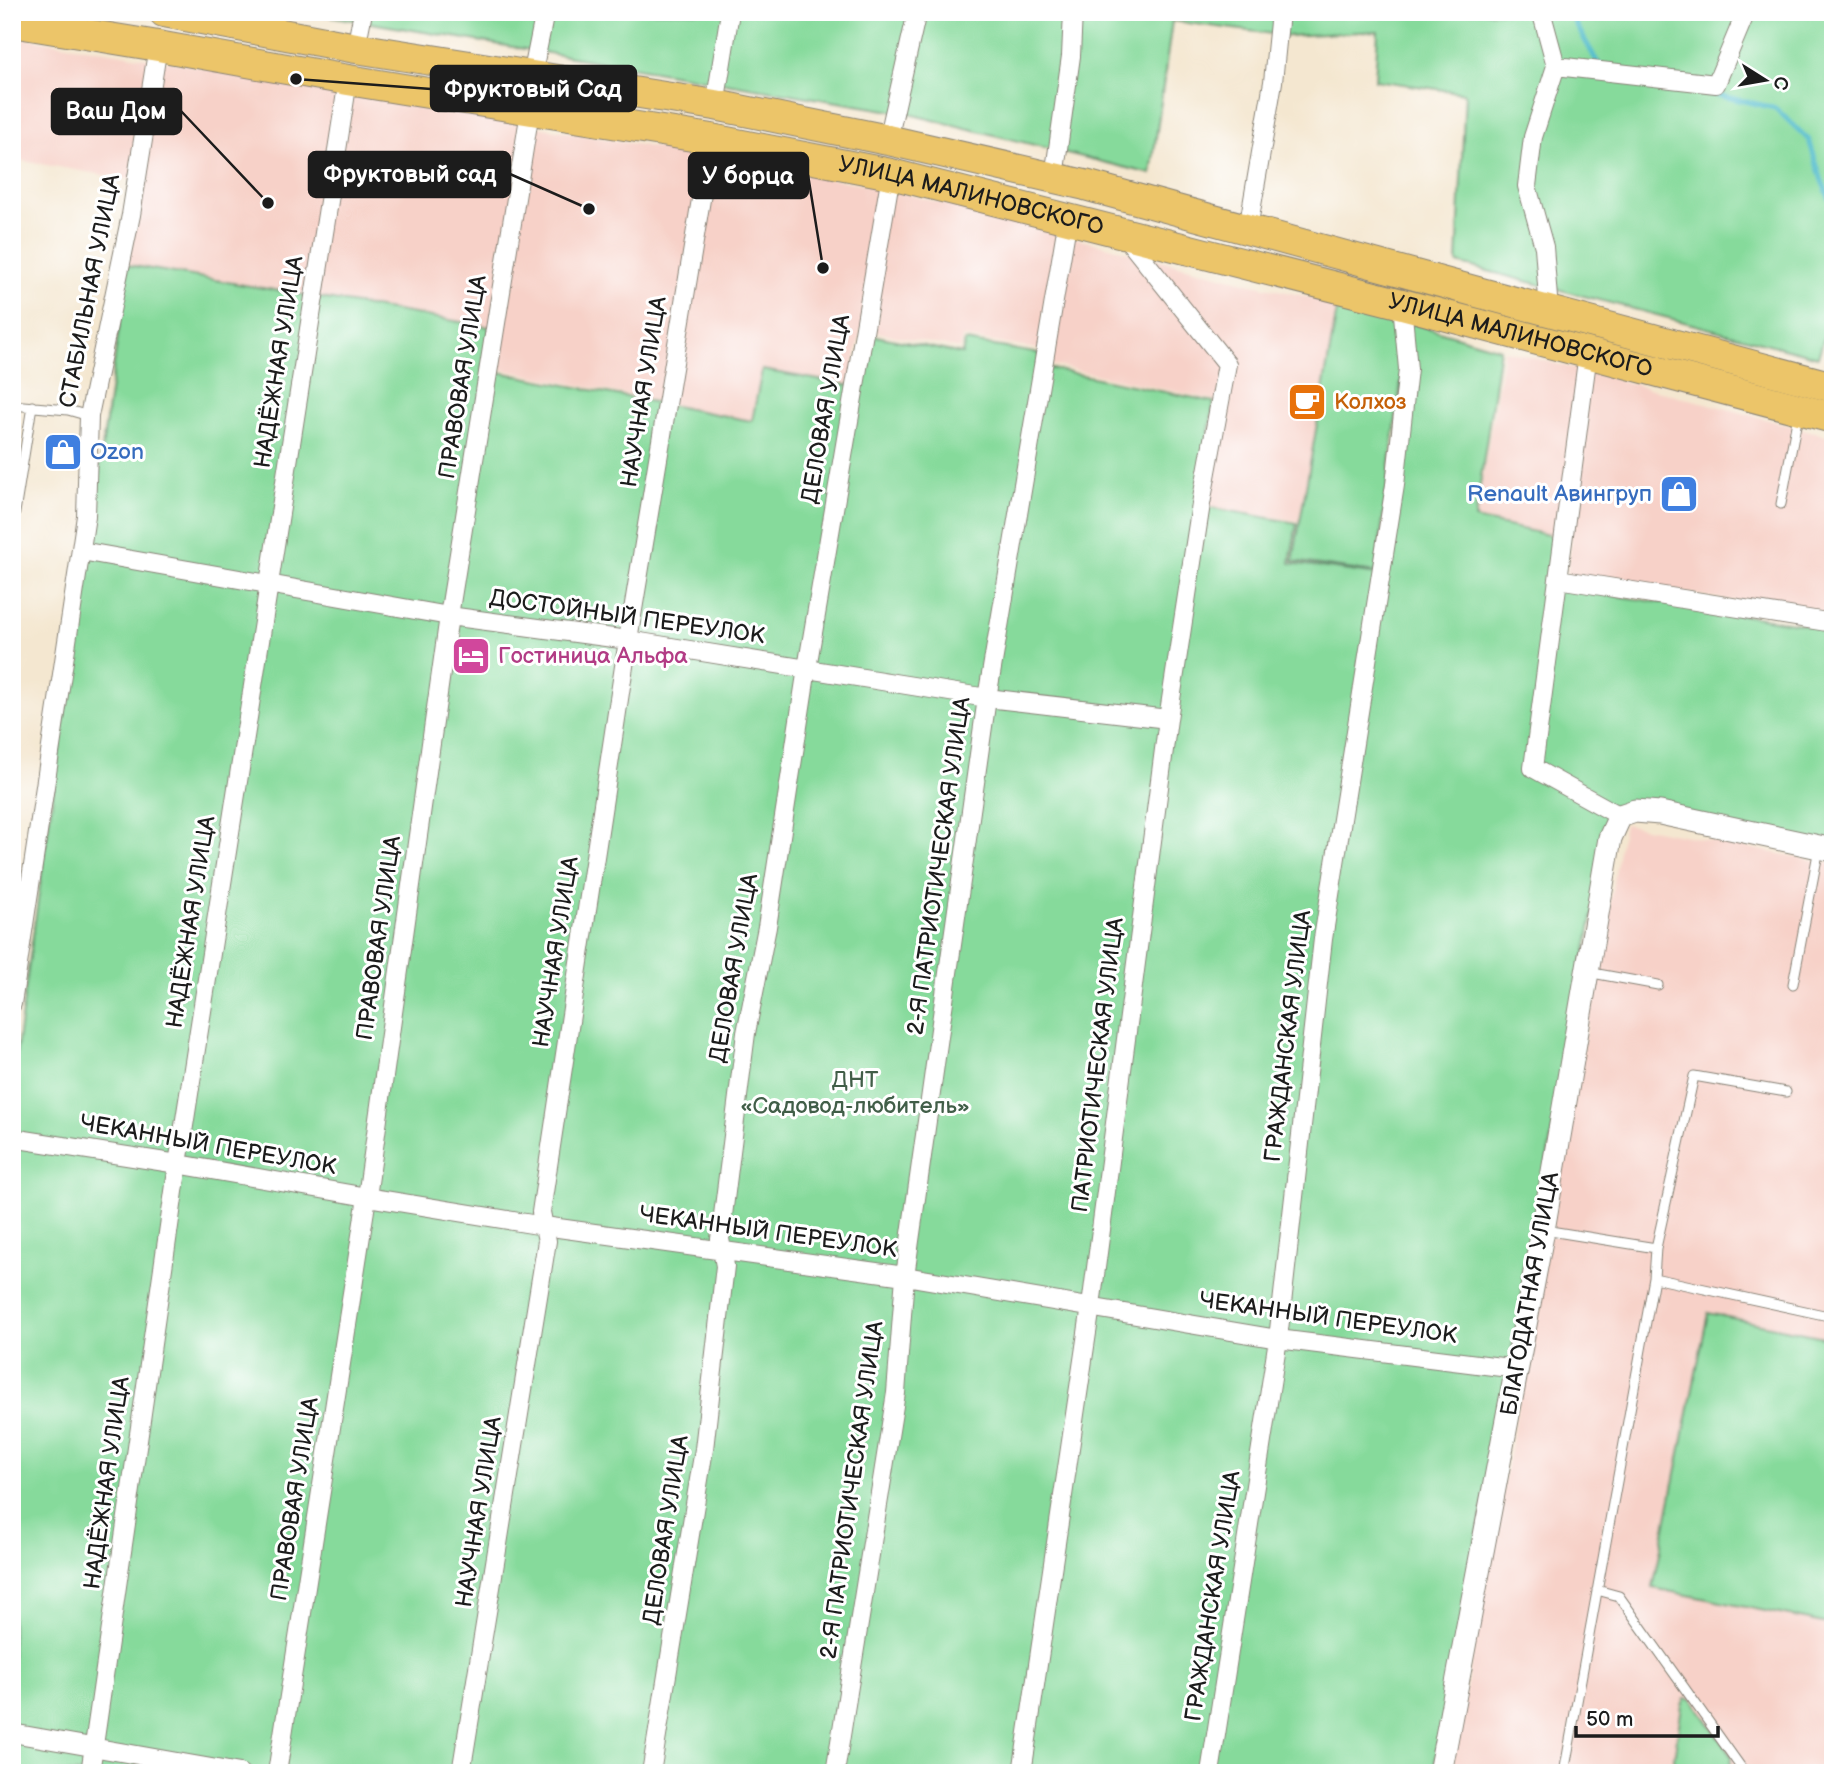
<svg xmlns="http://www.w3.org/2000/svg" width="1845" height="1785" viewBox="0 0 1845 1785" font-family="'Balsamiq Sans',sans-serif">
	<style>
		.built { fill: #f7d1c8 }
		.green { fill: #86da9b; stroke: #517b5c; stroke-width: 2 }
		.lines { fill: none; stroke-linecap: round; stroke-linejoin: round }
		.stream { stroke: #50bbcc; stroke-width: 5 }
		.service-casing { stroke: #888276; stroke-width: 11 }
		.minor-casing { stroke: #888276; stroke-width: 20 }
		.tertiary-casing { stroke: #888276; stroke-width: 25 }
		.trunk-casing { stroke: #888276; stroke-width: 32 }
		.service { stroke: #fff; stroke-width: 9 }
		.minor { stroke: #fff; stroke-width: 18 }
		.tertiary { stroke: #fff; stroke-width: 23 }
		.trunk { stroke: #ecc569; stroke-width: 30 }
		.labels { text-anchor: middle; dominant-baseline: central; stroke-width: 6; stroke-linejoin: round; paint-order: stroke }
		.street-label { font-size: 23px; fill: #1c1c1c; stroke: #fff }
		.food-label { font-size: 23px; fill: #c56008; stroke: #fff; text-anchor: start }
		.shop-label { font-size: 23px; fill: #366cbe; stroke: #fff; text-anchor: start }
		.hotel-label { font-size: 23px; fill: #b23c85; stroke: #fff; text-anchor: start }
		.park-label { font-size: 23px; fill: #415e48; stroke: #fff }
		.leader { fill: none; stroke: #1c1c1c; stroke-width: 2.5 }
		.callout-dot { fill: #1c1c1c; stroke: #fff; stroke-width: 2.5 }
		.callout { fill: #1c1c1c; stroke: #1c1c1c; stroke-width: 2.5 }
		.callout-label { font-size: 24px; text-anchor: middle; font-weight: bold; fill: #fff }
	</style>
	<rect width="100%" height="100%" fill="#fff"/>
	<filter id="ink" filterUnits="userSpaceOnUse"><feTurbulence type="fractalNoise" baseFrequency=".0143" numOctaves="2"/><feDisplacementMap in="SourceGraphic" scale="14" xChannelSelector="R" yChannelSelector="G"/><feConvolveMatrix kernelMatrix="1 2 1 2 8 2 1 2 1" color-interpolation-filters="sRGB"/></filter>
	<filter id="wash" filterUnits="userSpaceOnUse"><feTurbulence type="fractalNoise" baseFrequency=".00686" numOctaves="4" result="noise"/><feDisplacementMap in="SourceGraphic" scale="28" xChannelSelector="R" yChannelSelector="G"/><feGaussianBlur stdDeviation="1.57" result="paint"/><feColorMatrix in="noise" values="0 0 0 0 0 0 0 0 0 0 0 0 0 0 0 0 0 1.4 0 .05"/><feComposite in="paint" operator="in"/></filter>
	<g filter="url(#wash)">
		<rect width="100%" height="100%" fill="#f4e7d0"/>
		<path class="built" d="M12,36L159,60L883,188L1248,283L1338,304L1299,521L1206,506L1224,402L1047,364L1049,351L962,337L960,349L861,329L850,384L761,369L751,420L494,368L500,328L129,264L133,180L12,159Z
			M1504,350L1833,437V617L1567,574L1572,539L1476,518Z
			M1624,824L1833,864V1773H1451Z"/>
		<path class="green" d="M306,12H1833V309L1818,357L1457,263L1465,93L1375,80L1378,31L1288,36L1172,21L1151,174L909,114Z
			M128,265L490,327L483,369L752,421L762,370L859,387L867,334L962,354L965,341L1041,354L1038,366L1214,402L1197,505L1297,523L1290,563L1386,576L1408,322L1500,349L1475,519L1558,537L1551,586L1833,629V849L1613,806L1433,1773H12V1083Z
			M1338,304L1396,321L1402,373L1376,573L1293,561Z
			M1708,1313L1833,1339V1625L1653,1588Z
			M1685,1698L1692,1699L1732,1756L1731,1765L1728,1771L1680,1773L1676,1769L1674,1758L1682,1705Z"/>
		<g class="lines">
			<path class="stream" d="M1569,12L1599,65
				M1695,90L1775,108L1809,140L1822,181L1833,206"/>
		</g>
	</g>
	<g filter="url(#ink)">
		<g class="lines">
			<g class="service-casing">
				<path id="service" d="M12,405L68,410L89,416
					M1781,504L1798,415
					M12,531L32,406
					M1587,972L1658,985
					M1793,984L1819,848
					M1786,1092L1694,1076L1656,1248L1654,1278L1833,1317
					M1544,1230L1656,1248
					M1597,1590L1619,1596L1745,1773
					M1564,1773L1654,1278"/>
			</g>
			<g class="minor-casing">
				<path id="minor" d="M1539,12L1543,18L1556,66L1533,137L1527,186L1544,247L1549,311
					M356,48L363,12
					M1556,66L1716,84L1746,12
					M532,76L545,12
					M715,105L730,12
					M888,140L917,12
					M1054,177L1071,56L1073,12
					M1248,229L1273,82L1280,12
					M1588,353L1533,768L1620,816
					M81,551L449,616L628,640L987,698L1168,719
					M1558,579L1833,623
					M12,1004L86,516L89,416L131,215L158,46
					M12,1138L178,1164L367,1197L544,1226L905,1276L1278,1339L1517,1369
					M12,1733L240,1773
					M90,1773L178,1164L348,80
					M277,1773L367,1197L449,616L530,111
					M461,1773L547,1241L541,1212L628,640L711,139
					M651,1773L704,1449L725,1266L720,1239L746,1033L767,927L807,668L891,174
					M835,1773L896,1393L905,1276L987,698L1068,218
					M1022,1773L1091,1306L1168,719L1201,504L1227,364L1124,235
					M1210,1773L1278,1339L1323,939L1395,485L1408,369L1402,304"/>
			</g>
			<g class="tertiary-casing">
				<path id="tertiary" d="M1440,1773L1543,1230L1610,838L1620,816L1635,811L1660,813L1833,850"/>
			</g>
			<g class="trunk-casing">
				<g id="trunk">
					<path d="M164,12L356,48L715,105L888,140L1085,185L1481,293L1833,387"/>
					<path id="s1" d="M12,22L158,46L348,80L711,139L891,174L1402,304L1833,418"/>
				</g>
			</g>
			<use href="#service" class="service"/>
			<use href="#minor" class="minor"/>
			<use href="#tertiary" class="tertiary"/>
			<use href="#trunk" class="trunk"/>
		</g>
	</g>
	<defs>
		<g id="cafe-square" transform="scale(2.0125)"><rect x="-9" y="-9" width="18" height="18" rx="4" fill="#e8710a" stroke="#fff"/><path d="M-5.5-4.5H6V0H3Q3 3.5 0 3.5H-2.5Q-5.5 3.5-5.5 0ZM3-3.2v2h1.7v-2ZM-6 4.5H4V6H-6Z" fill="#fff"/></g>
		<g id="shop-square" transform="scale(2.0125)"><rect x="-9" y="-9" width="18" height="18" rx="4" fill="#3f7fe0" stroke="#fff"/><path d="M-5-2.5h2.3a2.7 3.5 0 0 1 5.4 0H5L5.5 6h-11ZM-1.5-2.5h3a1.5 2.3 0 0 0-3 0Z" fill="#fff"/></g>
		<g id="hotel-square" transform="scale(2.0125)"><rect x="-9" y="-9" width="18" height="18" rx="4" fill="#d1479c" stroke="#fff"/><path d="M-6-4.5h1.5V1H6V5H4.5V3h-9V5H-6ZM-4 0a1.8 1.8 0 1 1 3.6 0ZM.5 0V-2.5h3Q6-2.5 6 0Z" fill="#fff"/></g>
	</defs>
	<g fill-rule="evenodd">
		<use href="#cafe-square" x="1307" y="402"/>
		<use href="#shop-square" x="63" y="452"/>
		<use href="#shop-square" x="1679" y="494"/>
		<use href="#hotel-square" x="471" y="656"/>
	</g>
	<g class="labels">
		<g class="street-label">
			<text stroke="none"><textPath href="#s1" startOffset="975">УЛИЦА МАЛИНОВСКОГО</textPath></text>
			<text transform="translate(90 291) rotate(-79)">СТАБИЛЬНАЯ УЛИЦА</text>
			<text stroke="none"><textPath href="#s1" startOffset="1542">УЛИЦА МАЛИНОВСКОГО</textPath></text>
			<text transform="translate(279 362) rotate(-81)">НАДЁЖНАЯ УЛИЦА</text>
			<text transform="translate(463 377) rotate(-81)">ПРАВОВАЯ УЛИЦА</text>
			<text transform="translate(644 392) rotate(-81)">НАУЧНАЯ УЛИЦА</text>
			<text transform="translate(826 409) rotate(-80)">ДЕЛОВАЯ УЛИЦА</text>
			<text transform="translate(627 617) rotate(8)">ДОСТОЙНЫЙ ПЕРЕУЛОК</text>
			<text transform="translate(939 866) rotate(-82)">2-Я ПАТРИОТИЧЕСКАЯ УЛИЦА</text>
			<text transform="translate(191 922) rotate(-81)">НАДЁЖНАЯ УЛИЦА</text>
			<text transform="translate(379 938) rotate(-82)">ПРАВОВАЯ УЛИЦА</text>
			<text transform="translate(556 952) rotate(-81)">НАУЧНАЯ УЛИЦА</text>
			<text transform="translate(734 968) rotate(-80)">ДЕЛОВАЯ УЛИЦА</text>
			<text transform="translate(1288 1036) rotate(-83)">ГРАЖДАНСКАЯ УЛИЦА</text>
			<text transform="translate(1098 1065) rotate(-83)">ПАТРИОТИЧЕСКАЯ УЛИЦА</text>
			<text transform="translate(208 1145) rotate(10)">ЧЕКАННЫЙ ПЕРЕУЛОК</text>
			<text transform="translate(768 1232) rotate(8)">ЧЕКАННЫЙ ПЕРЕУЛОК</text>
			<text transform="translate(1530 1294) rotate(-80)">БЛАГОДАТНАЯ УЛИЦА</text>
			<text transform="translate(1328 1318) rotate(8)">ЧЕКАННЫЙ ПЕРЕУЛОК</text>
			<text transform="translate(107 1483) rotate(-82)">НАДЁЖНАЯ УЛИЦА</text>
			<text transform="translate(852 1490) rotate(-82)">2-Я ПАТРИОТИЧЕСКАЯ УЛИЦА</text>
			<text transform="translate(295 1499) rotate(-81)">ПРАВОВАЯ УЛИЦА</text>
			<text transform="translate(479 1512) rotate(-81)">НАУЧНАЯ УЛИЦА</text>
			<text transform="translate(666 1530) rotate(-81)">ДЕЛОВАЯ УЛИЦА</text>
			<text transform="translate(1213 1596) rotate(-81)">ГРАЖДАНСКАЯ УЛИЦА</text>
		</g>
		<g class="food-label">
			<text x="1334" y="402">Колхоз</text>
		</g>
		<g class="shop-label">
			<text x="90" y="452">Ozon</text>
			<text x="1652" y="494" text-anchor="end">Renault Авингруп</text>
		</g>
		<g class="hotel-label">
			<text x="498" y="656">Гостиница Альфа</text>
		</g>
		<g class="park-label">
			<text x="855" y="1080">ДНТ<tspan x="855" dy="26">«Садовод-любитель»</tspan></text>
		</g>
	</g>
	<path class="leader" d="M296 79L431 89M268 203L181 111M589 209L510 174M823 268L808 175"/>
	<g class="callout-dot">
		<circle cx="296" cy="79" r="7"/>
		<circle cx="268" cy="203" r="7"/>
		<circle cx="589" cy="209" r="7"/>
		<circle cx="823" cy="268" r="7"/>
	</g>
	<g class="callout">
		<rect x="431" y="66" width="205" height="45" rx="7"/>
		<rect x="52" y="89" width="129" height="45" rx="7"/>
		<rect x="309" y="152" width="201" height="45" rx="7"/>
		<rect x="689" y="153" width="119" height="45" rx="7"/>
	</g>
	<g class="callout-label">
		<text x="533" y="97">Фруктовый Сад</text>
		<text x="116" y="119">Ваш Дом</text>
		<text x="410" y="182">Фруктовый сад</text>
		<text x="748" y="184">У борца</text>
	</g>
	<rect width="1845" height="1785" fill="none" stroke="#fff" stroke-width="42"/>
	<g transform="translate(1765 80) rotate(101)" stroke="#ffffff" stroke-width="5" paint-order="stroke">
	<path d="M0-5L12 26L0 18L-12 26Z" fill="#1c1c1c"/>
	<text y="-10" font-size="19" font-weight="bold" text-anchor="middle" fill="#1c1c1c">С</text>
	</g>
	<path d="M1576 1726v10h142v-10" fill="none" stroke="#1c1c1c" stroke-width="3.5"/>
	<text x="1586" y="1726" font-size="21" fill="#1c1c1c" stroke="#ffffff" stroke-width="5" paint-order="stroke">50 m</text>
</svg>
